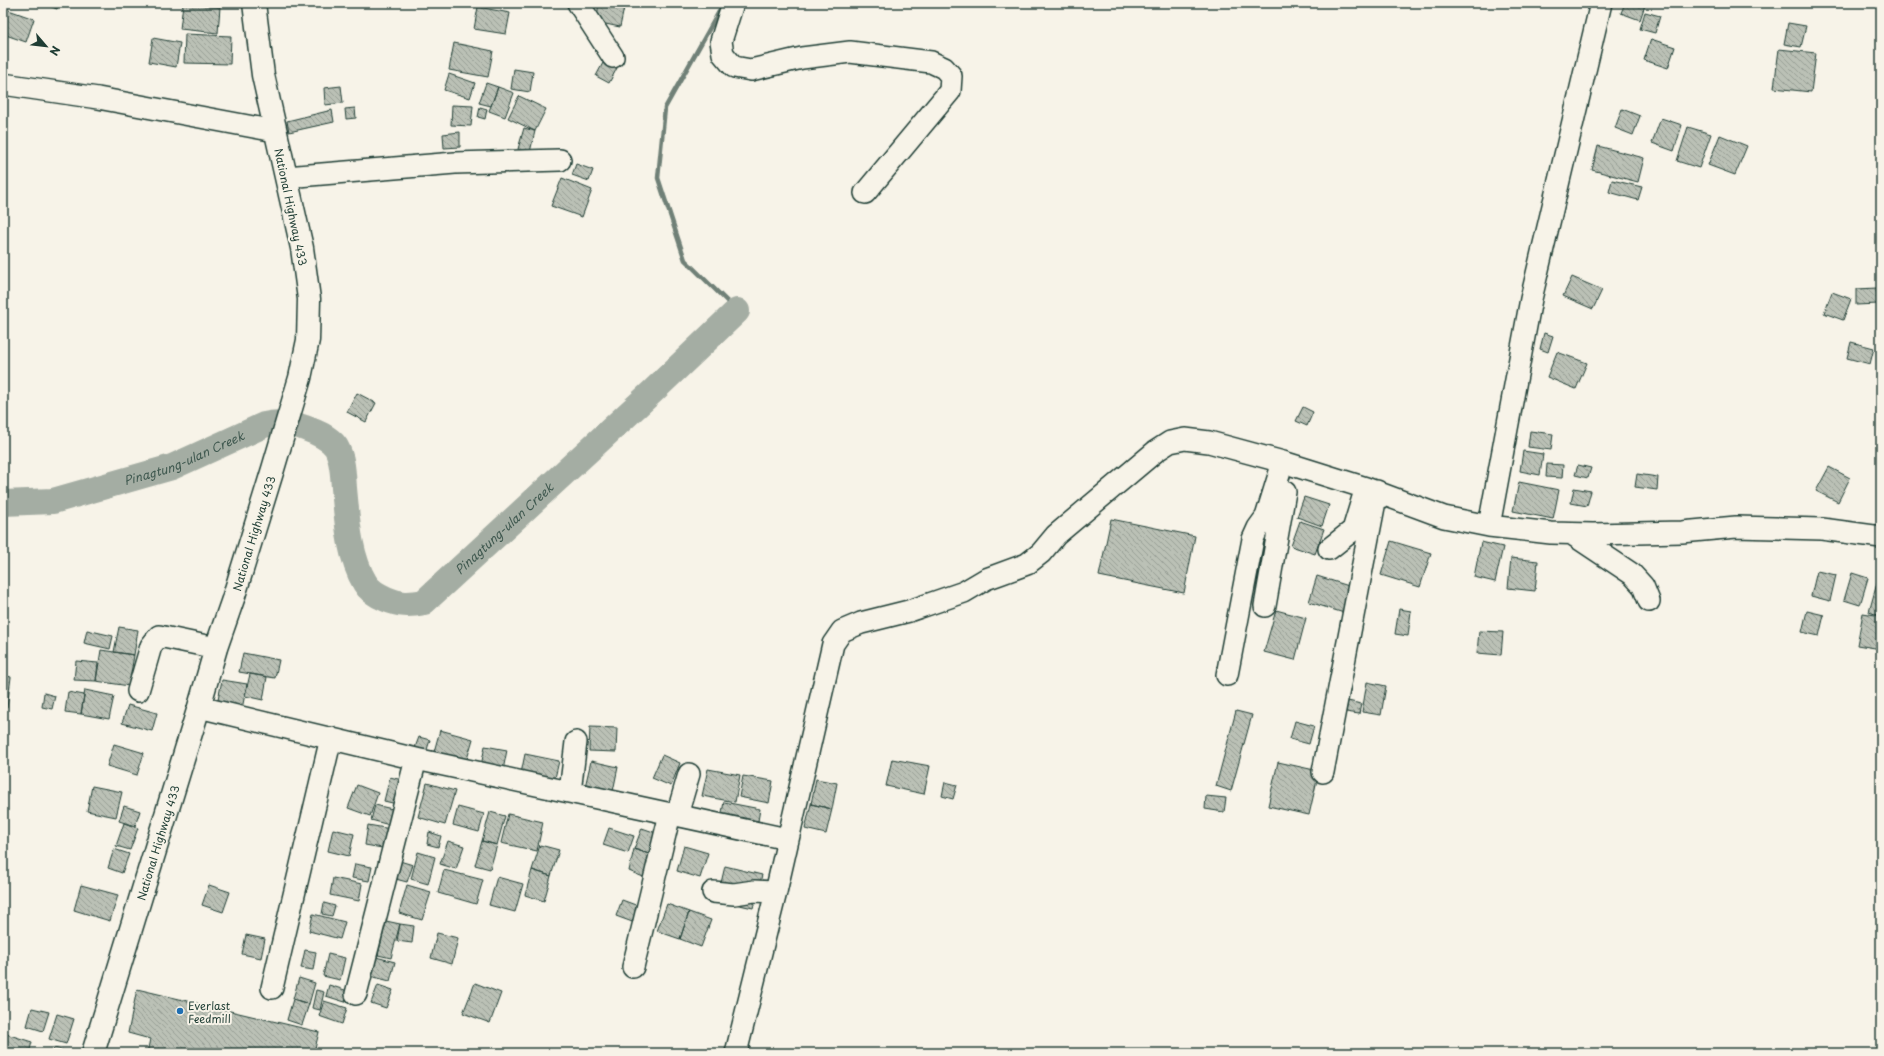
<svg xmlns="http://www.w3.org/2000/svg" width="1884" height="1056" viewBox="0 0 1884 1056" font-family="'Playpen Sans',sans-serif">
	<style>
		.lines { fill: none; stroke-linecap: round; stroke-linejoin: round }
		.stream { stroke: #6f8077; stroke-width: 4.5 }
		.river { stroke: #a4ada3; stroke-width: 26 }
		.building { fill: url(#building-back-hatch); stroke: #1f3d34 }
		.minor-casing { stroke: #1f3d34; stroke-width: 24 }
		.major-casing { stroke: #1f3d34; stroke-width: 25 }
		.minor { stroke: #f7f3e8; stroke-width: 21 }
		.major { stroke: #f7f3e8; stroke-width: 22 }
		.poi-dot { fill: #1f6fb2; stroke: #f7f3e8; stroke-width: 1.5 }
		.labels { text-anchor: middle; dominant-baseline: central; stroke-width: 4; stroke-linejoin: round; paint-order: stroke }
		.street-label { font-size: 11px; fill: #1f3d34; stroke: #f7f3e8 }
		.poi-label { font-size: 11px; fill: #1f3d34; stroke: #f7f3e8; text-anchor: start }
		.water-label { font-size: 12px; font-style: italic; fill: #405950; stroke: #f7f3e8 }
	</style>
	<defs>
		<pattern id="building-back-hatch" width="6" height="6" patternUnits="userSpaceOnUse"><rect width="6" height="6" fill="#bbc1b6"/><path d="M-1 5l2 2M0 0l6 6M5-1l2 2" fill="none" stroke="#979e95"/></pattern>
	</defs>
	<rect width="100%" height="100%" fill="#f7f3e8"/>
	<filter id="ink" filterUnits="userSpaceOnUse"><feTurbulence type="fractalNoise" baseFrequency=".025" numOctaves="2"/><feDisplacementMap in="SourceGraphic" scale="8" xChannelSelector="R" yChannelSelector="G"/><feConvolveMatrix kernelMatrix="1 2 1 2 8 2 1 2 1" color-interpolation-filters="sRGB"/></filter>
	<g filter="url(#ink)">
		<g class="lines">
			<path class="stream" d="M721,8L665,108L658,178L685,260L737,311"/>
			<path class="river" id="s1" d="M3,503L53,501L172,467L264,425C279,421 291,423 305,428C316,432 329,437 336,447C343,459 343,475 344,488C347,519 349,556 365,583C369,590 379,596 386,599C400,605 409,605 424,602L652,392L737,311"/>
		</g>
		<path class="building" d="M41,3H59L57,9Z
			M203,3H231V6Z
			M599,3H625L620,27L596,22Z
			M680,3H706V7Z
			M1625,3H1641L1645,5L1640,20L1621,13Z
			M183,4L220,7L218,33L180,29Z
			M478,7L510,13L506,34L474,29Z
			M3,8L34,19L26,42L3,34Z
			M1645,12L1660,16L1655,33L1640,29Z
			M1788,23L1806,26L1801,47L1784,44Z
			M185,34L231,36L230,64L184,63Z
			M153,38L180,43L176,67L149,62Z
			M1651,39L1675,47L1668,68L1644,60Z
			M454,43L493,51L488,77L449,70Z
			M1779,49L1816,53L1811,92L1774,88Z
			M604,61L617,68L609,83L596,76Z
			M514,69L533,72L530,92L511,89Z
			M449,74L475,83L470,98L444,90Z
			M486,83L498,87L491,106L479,103Z
			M341,86L343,103L325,105L324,88Z
			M498,87L514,93L505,117L489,111Z
			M519,96L546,109L535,131L508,118Z
			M452,105L473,106L471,126L451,125Z
			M480,107L487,109L485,119L478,117Z
			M355,108L356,118L346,119L345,109Z
			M1622,109L1640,116L1633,135L1615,128Z
			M332,110L334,122L289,132L287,121Z
			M1661,118L1682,125L1674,151L1652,143Z
			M1688,127L1711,134L1699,168L1677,161Z
			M524,128L535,131L530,152L518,149Z
			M460,132V147L444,148L443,134Z
			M1720,135L1747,146L1735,175L1708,165Z
			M1598,146L1644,158L1638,182L1592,170Z
			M576,164L593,170L589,181L572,175Z
			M562,178L592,190L582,217L551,206Z
			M1612,180L1642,187L1638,200L1609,192Z
			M1572,277L1602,290L1593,309L1563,296Z
			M1881,287V304H1878L1877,288Z
			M1877,288L1878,304L1856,305V289Z
			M1832,292L1851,299L1843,320L1824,313Z
			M1544,333L1553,336L1548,352L1540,349Z
			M1851,342L1874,348L1870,364L1847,358Z
			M1557,352L1587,363L1576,389L1547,377Z
			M357,393L376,403L366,422L347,412Z
			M1303,407L1313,412L1307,426L1296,421Z
			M1530,431L1553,434L1551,450L1528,447Z
			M1523,451L1543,454L1540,475L1520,471Z
			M1547,464L1563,465L1562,478L1546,477Z
			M1578,465L1591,468L1588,478L1575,475Z
			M1829,467L1850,478L1838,502L1816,491Z
			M1637,474L1658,477L1657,490L1635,487Z
			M1519,482L1559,490L1553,519L1513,511Z
			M1574,488L1591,491L1587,506L1571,503Z
			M1304,497L1329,505L1322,526L1297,517Z
			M1111,519L1195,536L1184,593L1099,576Z
			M1300,521L1324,529L1315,554L1291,546Z
			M1391,541L1431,553L1420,587L1381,575Z
			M1481,542L1503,547L1495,582L1474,577Z
			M1511,558L1538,561L1535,591L1508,588Z
			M1817,571L1836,575L1830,601L1811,596Z
			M1852,573L1868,578L1860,605L1844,600Z
			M1317,576L1352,587L1344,613L1309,602Z
			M1879,576L1881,577V616L1869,612Z
			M1399,609L1411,611L1408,636L1395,634Z
			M1276,610L1306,618L1295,660L1264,652Z
			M1807,611L1824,615L1819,636L1802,632Z
			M1863,613L1881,616V649L1857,645Z
			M119,627L138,630L134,655L114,652Z
			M87,630L113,636L110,649L84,643Z
			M1479,631L1503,632L1501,655L1477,653Z
			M101,650L134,655L129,686L96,681Z
			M243,653L279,660L275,678L239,672Z
			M76,661L98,663L96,681L74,680Z
			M250,674L267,677L263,700L245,696Z
			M3,675L11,677L7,708H3Z
			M222,680L247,684L240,719L215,715Z
			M1367,682L1386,686L1381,715L1362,712Z
			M1881,683V702L1878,701Z
			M85,690L114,696L109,719L81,714Z
			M68,692L84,695L81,714L65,712Z
			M44,693L55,696L52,709L42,707Z
			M1348,701L1361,704L1359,714L1346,712Z
			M128,705L157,713L152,731L122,723Z
			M1236,711L1252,715L1231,791L1216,786Z
			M1295,721L1314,726L1309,744L1290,739Z
			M590,727L617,728L616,752L589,751Z
			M440,730L473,739L464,769L432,759Z
			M419,737L430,740L425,756L413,753Z
			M114,744L144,753L137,775L107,766Z
			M485,746L507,750L501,780L479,776Z
			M525,754L559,761L551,795L518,788Z
			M662,755L680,763L671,786L652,778Z
			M892,759L930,766L924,794L886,786Z
			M591,761L618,767L610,806L582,800Z
			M1278,762L1319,771L1309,815L1268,806Z
			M708,769L740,775L735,802L702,796Z
			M743,776L773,781L769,803L739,797Z
			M390,777L406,781L401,805L384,801Z
			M816,779L837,783L832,809L811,804Z
			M945,782L957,785L953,799L942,796Z
			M427,783L455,791L445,825L418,817Z
			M357,785L378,793L370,816L348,808Z
			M92,786L122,792L116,817L87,811Z
			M1206,796L1226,798L1224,812L1205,809Z
			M724,802L760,809L755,839L718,833Z
			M811,804L832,809L826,834L805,829Z
			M375,805L401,811L397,827L371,820Z
			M124,806L140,811L135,826L119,821Z
			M458,807L484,814L479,832L453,825Z
			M490,812L505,816L497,845L482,841Z
			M508,814L543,822L537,851L501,843Z
			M124,823L138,828L130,850L116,846Z
			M368,825L391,829L388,849L365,845Z
			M609,828L634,836L628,853L603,845Z
			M642,828L662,835L655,856L634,849Z
			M333,829L354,834L349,856L328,851Z
			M429,832L441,836L438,847L427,844Z
			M448,841L464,846L456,869L440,864Z
			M482,841L497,845L490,869L475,865Z
			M540,845L559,850L551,876L532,870Z
			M684,846L708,853L700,878L677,871Z
			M114,849L129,854L122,873L108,868Z
			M634,849L655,856L648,879L629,871Z
			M418,852L435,857L428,884L411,879Z
			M393,859L413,865L407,882L388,877Z
			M355,864L372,867L369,881L352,878Z
			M725,866L762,875L753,908L717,900Z
			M444,870L483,880L476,904L438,893Z
			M532,870L551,876L544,901L525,895Z
			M497,877L523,884L515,912L489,905Z
			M333,878L362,884L359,901L330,895Z
			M81,885L118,895L110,921L74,910Z
			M209,885L230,892L223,912L202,905Z
			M407,885L431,892L422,920L399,913Z
			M622,900L641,907L635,923L616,916Z
			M324,903L335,906L332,916L322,914Z
			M667,904L689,912L680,939L657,931Z
			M689,912L711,920L701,947L680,939Z
			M313,914L345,922L340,939L309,931Z
			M386,921L400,924L391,958L378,955Z
			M400,924L414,926L412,943L397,941Z
			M437,933L458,938L452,964L431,958Z
			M246,935L265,939L261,958L242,954Z
			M305,950L316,952L313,970L301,968Z
			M328,954L345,958L340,980L323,976Z
			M376,957L395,962L390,981L370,976Z
			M299,978L315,983L309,1004L293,999Z
			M475,983L501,993L490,1023L463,1013Z
			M329,985L348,991L345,1002L326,996Z
			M378,985L393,990L386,1008L371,1003Z
			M137,989L319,1032L314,1053H147L150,1039L128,1033Z
			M316,990L324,992L320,1010L312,1008Z
			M293,999L309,1004L302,1025L287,1020Z
			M324,1001L347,1008L342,1024L319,1016Z
			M32,1008L49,1012L43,1031L27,1026Z
			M57,1014L74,1019L66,1044L49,1039Z
			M3,1033L32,1042L29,1053H3Z
			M54,1048L70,1052L69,1053H52Z"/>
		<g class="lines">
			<g class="minor-casing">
				<path id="minor" d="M578,3L613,57
					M733,3L721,41L723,54L734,67L751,70L802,58L850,52L931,62L944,68L951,76L950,91L865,193
					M3,84L98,98L275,131
					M286,177L455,163L560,160
					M1489,526L1531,299L1601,3
					M1572,534L1632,574L1643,586L1649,601
					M1329,549L1353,530L1364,494
					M1265,606L1285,492
					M1227,675L1253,539L1258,528L1266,517L1283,462
					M138,691L151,646L159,636L216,648
					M199,707L416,759L787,839
					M1323,772L1377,491
					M570,792L576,742
					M677,815L689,774
					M713,892L734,894L754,891L776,892
					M633,967L670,814
					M272,988L331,738
					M356,994L416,759
					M736,1053L776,892L833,644L842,631L861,623L909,611L964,592L986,579L1027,564L1041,553L1056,535L1156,451L1170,442L1185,439L1209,442L1283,462L1366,488L1444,517L1489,526L1551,533L1593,534L1682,532L1736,527L1822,529L1881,537"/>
			</g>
			<g class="major-casing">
				<g id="major">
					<path id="s2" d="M93,1053L199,707L216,648L233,599L273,469L300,378L308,340L309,299L302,248L263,75L254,3"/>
				</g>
			</g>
			<use href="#minor" class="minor"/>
			<use href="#major" class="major"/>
		</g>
	</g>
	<circle class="poi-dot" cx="180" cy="1011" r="4"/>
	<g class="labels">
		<g class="street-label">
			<text transform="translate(291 207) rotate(78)">National Highway 433</text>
			<text stroke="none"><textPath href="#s2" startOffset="544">National Highway 433</textPath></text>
			<text stroke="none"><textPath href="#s2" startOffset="220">National Highway 433</textPath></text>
		</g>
		<g class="poi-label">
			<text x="188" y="1005">Everlast<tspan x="188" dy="13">Feedmill</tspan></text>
		</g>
		<g class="water-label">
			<text stroke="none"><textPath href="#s1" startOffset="188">Pinagtung-ulan Creek</textPath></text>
			<text stroke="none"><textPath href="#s1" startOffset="668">Pinagtung-ulan Creek</textPath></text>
		</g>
	</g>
	<rect width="1884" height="1056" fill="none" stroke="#f7f3e8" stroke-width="16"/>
	<rect x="8" y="8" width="1868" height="1040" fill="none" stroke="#1f3d34" stroke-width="1.5" filter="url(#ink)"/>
	<g transform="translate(46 46) rotate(118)" stroke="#f7f3e8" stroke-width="3" paint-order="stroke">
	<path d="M0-3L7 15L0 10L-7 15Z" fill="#1f3d34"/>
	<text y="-6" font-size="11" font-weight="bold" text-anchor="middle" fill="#1f3d34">N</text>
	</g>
</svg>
